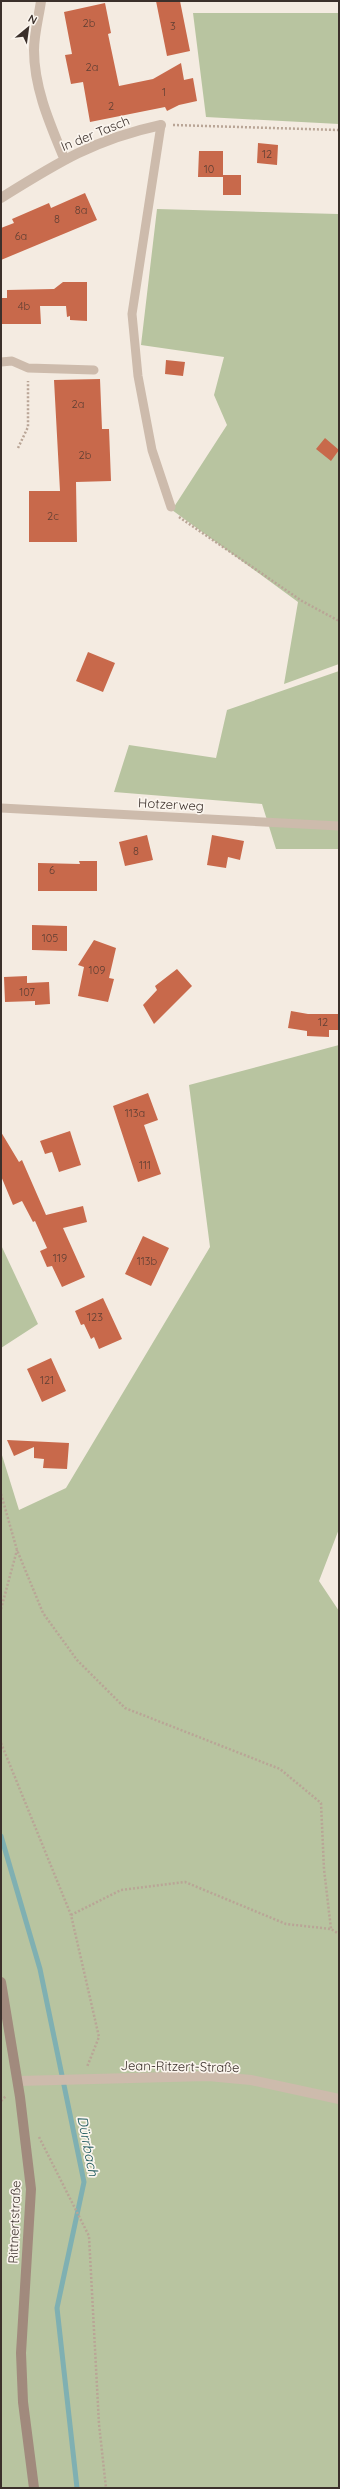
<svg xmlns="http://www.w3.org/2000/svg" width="340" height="2489" viewBox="0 0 340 2489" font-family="Quicksand,sans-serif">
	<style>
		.green { fill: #b8c4a0 }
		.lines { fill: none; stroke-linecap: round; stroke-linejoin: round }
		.stream { stroke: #7fb0b2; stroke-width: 5 }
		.building { fill: #c8694b }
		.path { stroke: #b9a596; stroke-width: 2.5; stroke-dasharray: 2 2; stroke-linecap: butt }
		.lane { stroke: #cdbbac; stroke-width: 9 }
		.street { stroke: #cdbbac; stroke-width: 10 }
		.secondary { stroke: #a18a7d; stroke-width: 10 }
		.labels { text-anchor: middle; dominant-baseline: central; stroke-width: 3.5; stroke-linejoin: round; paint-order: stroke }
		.number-label { font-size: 11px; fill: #5e3e33 }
		.street-label { font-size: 13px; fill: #3b302b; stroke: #fbf5ee }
		.water-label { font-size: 14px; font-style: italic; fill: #1f5a5e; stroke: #fbf5ee }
	</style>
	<rect width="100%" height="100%" fill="#f4ebe1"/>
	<path class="green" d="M193,13H339V124L206,117Z
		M339,136V664L284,684L298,602L172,510L227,425L214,395L224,357L141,345L157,209L338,214Z
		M339,671V849H276L262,804L114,792L129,745L216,758L227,710Z
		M339,1045V1529L319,1581L339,1611V2488H1V1452L19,1510L66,1488L210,1247L189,1085Z
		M1,1245L38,1324L1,1348Z"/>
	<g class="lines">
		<path class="stream" d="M1,1836L40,1969L84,2182L57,2308L77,2488"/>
	</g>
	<path class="building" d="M156,1H180L190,51L167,56Z
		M105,3L111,33L108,34L119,86L153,79L181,63L184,80L193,78L197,101L179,105L167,111L165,107L90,122L83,82L71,84L65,55L72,54L64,12Z
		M258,143L278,145L277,165L257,163Z
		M199,151H223V177H198Z
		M223,175H241V195H223Z
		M85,193L97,220L1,260V228L14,223L12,219L49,203L51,208Z
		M63,282H87V321L70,320V316L67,317L66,306H40L41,324H1V298H7V290L54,289Z
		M166,360L185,362L183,376L165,374Z
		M100,379L102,429H109L111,481L76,482L77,542H29V491H60L54,380Z
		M325,438L339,450L331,461L316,449Z
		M88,652L115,663L103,692L76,681Z
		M147,835L153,860L125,866L119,842Z
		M212,835L244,841L240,860L228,857L226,868L207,865Z
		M79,861H97V891H38V863L80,864Z
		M32,925L67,926V951L32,950Z
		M94,940L116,948L109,978L114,979L108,1002L78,996L84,967L78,965Z
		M177,969L192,986L154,1024L143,1005L157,990L155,986Z
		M27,976V983L49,982L50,1004L35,1005V1001L5,1002L4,977Z
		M291,1011L308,1014H339V1030H329V1037L307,1036V1031L288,1028Z
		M148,1093L158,1120L144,1125L161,1174L138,1182L113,1106Z
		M70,1131L81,1165L59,1172L52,1152L45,1154L40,1141Z
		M1,1132L19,1162L22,1160L46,1215L83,1206L87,1222L63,1228L85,1277L62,1287L52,1266L47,1267L40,1251L47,1248L35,1221L33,1222L22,1201L13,1205L1,1176Z
		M143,1236L169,1248L151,1286L125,1274Z
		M103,1298L122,1339L99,1349L94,1337L91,1339L84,1324L81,1325L75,1311Z
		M51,1358L66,1391L42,1402L27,1369Z
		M7,1440L69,1443L67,1469L43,1468L44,1459L34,1458V1447L14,1456Z"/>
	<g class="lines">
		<path class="path" d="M173,125L339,130
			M18,448L28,427V381
			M179,517L302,601L339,621
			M1,1494L17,1550L43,1613L77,1660L125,1708L280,1769L321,1803L324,1869L331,1929
			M1,1609L17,1550
			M1,1743L71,1915L99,2037L87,2067
			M71,1915L121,1890L185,1882L286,1924L331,1929L339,1934
			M1,2101L6,2096
			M39,2137L89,2236L99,2424L106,2488"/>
		<path class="lane" d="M161,125L132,314L138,376L152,450L171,507
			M1,362L12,361L28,368L94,370
			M1,808L339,826"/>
		<path class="street" d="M41,1C39,16 34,34 34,50C34,88 50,124 64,158
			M1,198C57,163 95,139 161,125
			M18,2081L208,2076L251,2080L339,2099"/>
		<path class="secondary" d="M1,1982L20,2097L31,2189L21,2353L23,2402L34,2488"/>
	</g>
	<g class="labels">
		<g class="number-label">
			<text x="89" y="23">2b</text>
			<text x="173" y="26">3</text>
			<text x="92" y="67">2a</text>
			<text x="164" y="92">1</text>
			<text x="111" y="106">2</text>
			<text x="267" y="154">12</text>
			<text x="209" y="169">10</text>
			<text x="81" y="210">8a</text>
			<text x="57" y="219">8</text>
			<text x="21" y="236">6a</text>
			<text x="24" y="306">4b</text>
			<text x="78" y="404">2a</text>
			<text x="85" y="455">2b</text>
			<text x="53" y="516">2c</text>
			<text x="136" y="851">8</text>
			<text x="52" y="870">6</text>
			<text x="50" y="938">105</text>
			<text x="97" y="970">109</text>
			<text x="27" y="992">107</text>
			<text x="323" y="1022">12</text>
			<text x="135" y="1113">113a</text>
			<text x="145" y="1165">111</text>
			<text x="60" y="1258">119</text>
			<text x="147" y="1261">113b</text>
			<text x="95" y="1317">123</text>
			<text x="47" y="1380">121</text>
		</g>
		<g class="street-label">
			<text transform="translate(95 133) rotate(-22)">In der Tasch</text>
			<text transform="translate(171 804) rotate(3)">Hotzerweg</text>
			<text transform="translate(180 2066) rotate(1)">Jean-Ritzert-Straße</text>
			<text transform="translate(14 2222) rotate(-88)">Rittnertstraße</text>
		</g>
		<g class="water-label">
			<text transform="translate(88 2146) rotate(79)">Dürrbach</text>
		</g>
	</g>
	<rect width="340" height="2489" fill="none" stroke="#3b302b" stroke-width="4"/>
	<g transform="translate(28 28) rotate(29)" stroke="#fbf5ee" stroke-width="3" paint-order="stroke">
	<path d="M0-3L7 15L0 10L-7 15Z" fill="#3b302b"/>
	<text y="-6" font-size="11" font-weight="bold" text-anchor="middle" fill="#3b302b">N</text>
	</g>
</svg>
